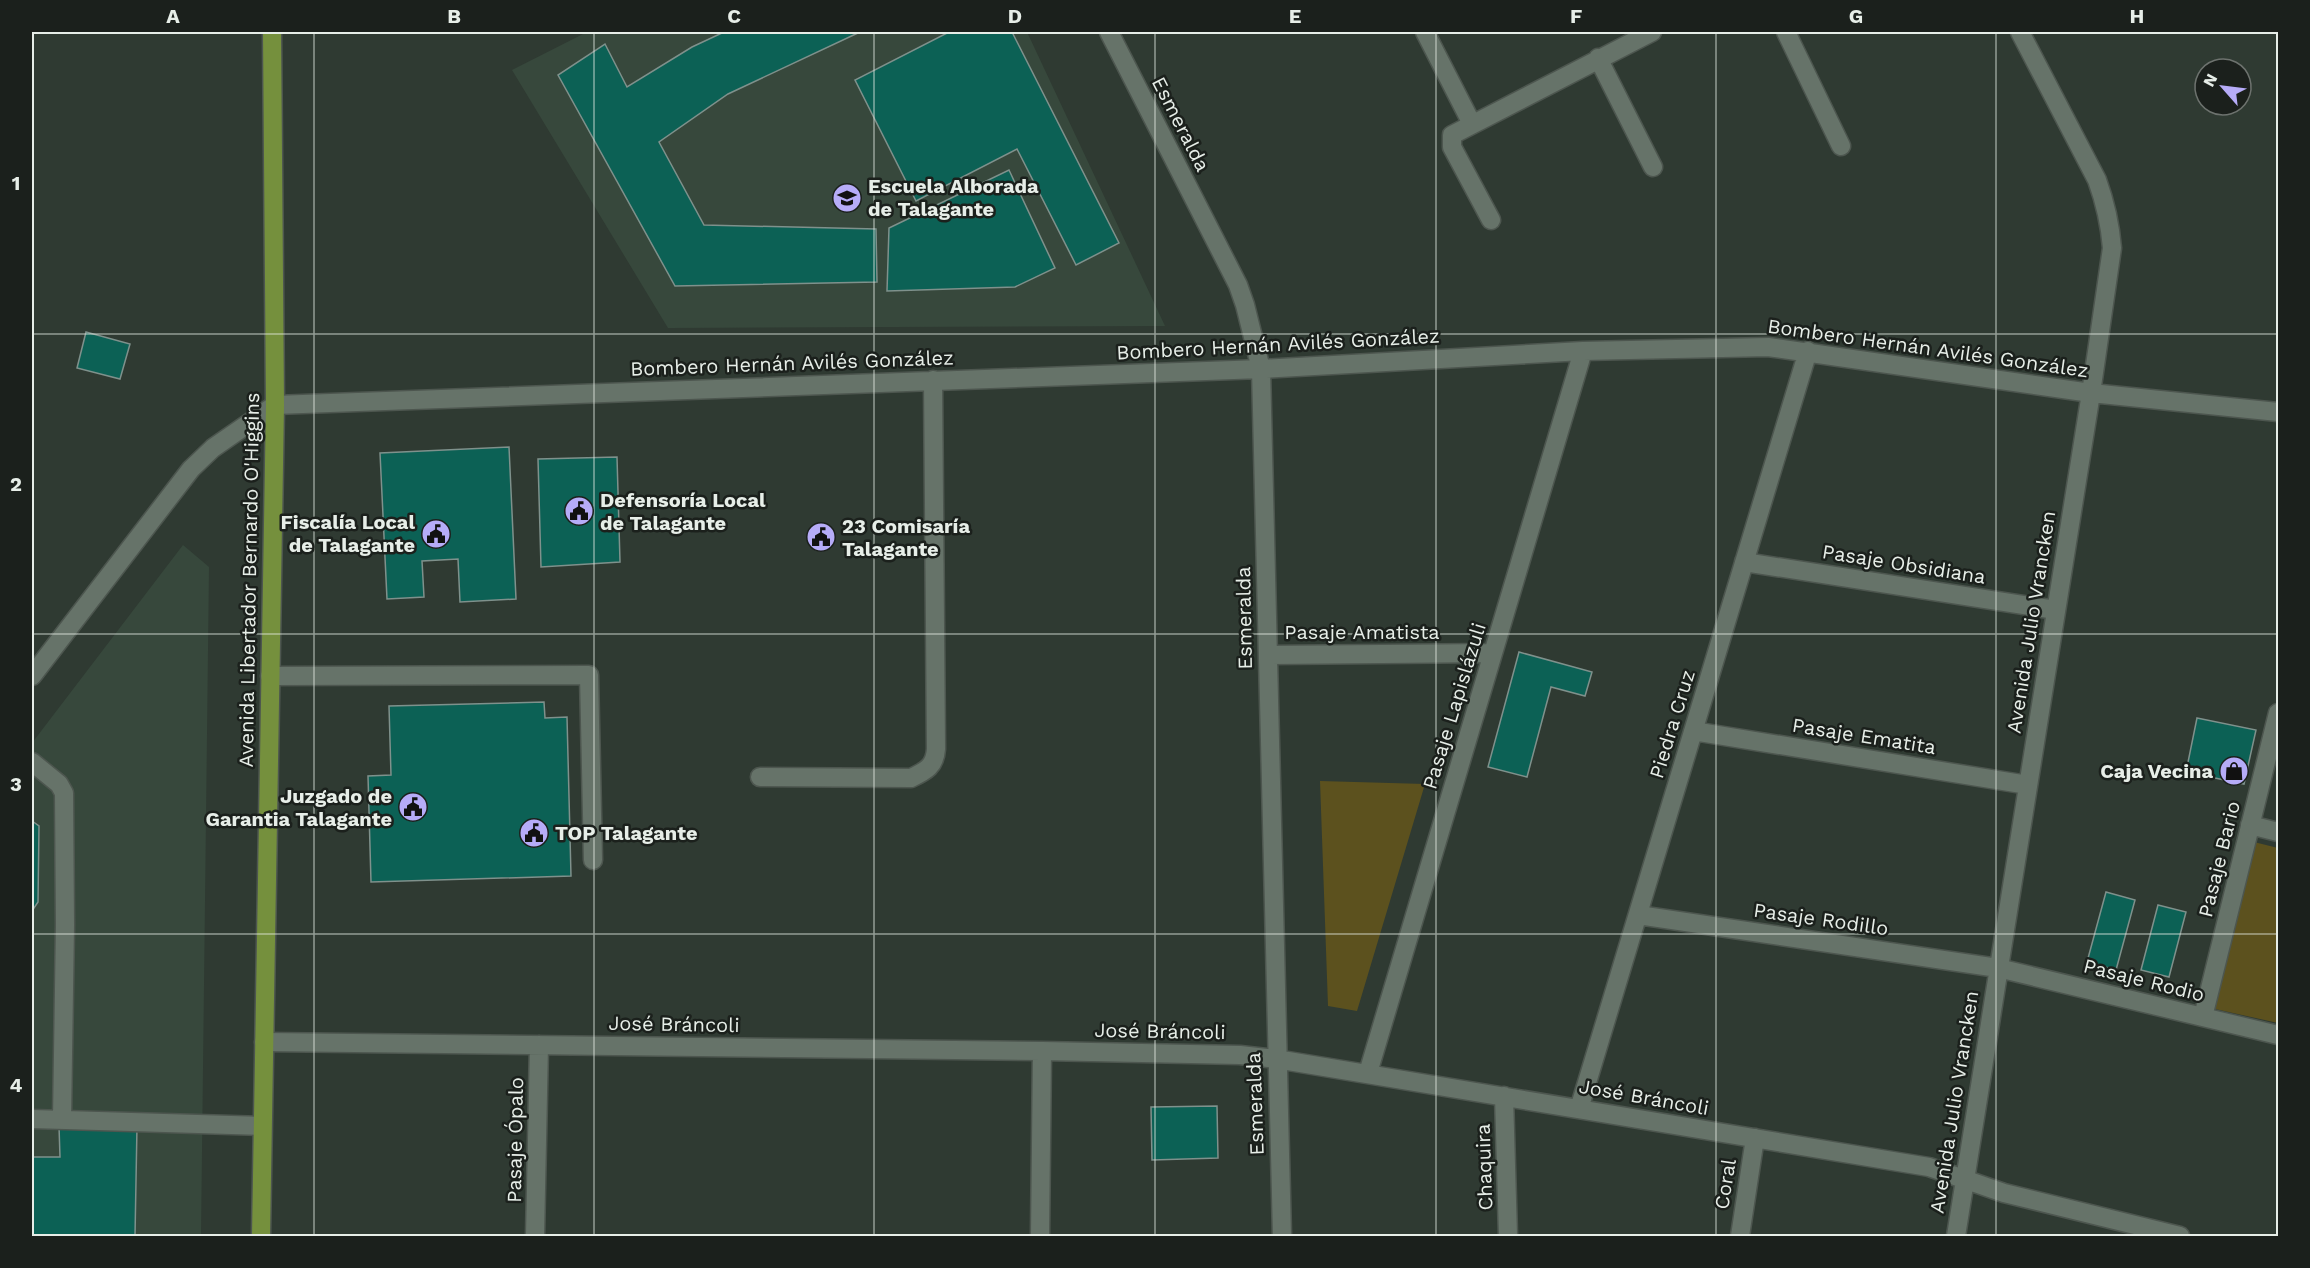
<svg xmlns="http://www.w3.org/2000/svg" width="2310" height="1268" viewBox="0 0 2310 1268" font-family="'Work Sans',sans-serif">
	<style>
		.built { fill: #37483c }
		.green { fill: #5c511e }
		.building { fill: #0c6155; stroke: #7f918c; stroke-width: 1.5 }
		.lines { fill: none; stroke-linecap: round; stroke-linejoin: round }
		.minor-casing { stroke: #4d564f; stroke-width: 21 }
		.major-casing { stroke: #4d564f; stroke-width: 21 }
		.minor { stroke: #667369; stroke-width: 18 }
		.major { stroke: #75903d; stroke-width: 18 }
		.grid { fill: none; stroke: #e7eee8; stroke-width: 1.5; stroke-opacity: 0.55 }
		.labels { text-anchor: middle; dominant-baseline: central; stroke-width: 5; stroke-linejoin: round; paint-order: stroke }
		.street-label { font-size: 20px; fill: #e7eee8; stroke: #1b201c }
		.poi-label { font-size: 20px; font-weight: bold; fill: #e7eee8; stroke: #1b201c; text-anchor: start }
		.neatline { fill: none; stroke: #e7eee8; stroke-width: 2 }
		.grid-label { font-size: 20px; text-anchor: middle; font-weight: bold; fill: #e7eee8 }
	</style>
	<rect width="100%" height="100%" fill="#2f3a32"/>
	<path class="built" d="M587,32H1027L1165,326L668,328L512,70Z
		M183,545L209,567L201,1236H32V743Z"/>
	<path class="green" d="M1320,781L1425,784L1357,1011L1328,1006Z
		M2254,842L2278,848V1023L2215,1009Z"/>
	<path class="building" d="M724,32H860L728,94L659,142L704,225L876,229L877,282L675,286L558,75L605,44L627,87L692,47Z
		M949,32H1012L1119,243L1076,265L1017,149L916,201L855,80Z
		M1009,170L1055,268L1015,287L887,291L889,228Z
		M86,332L130,344L120,379L77,368Z
		M509,447L516,599L460,602L458,559L422,561L424,597L387,599L380,453Z
		M617,457L620,562L541,567L538,459Z
		M1519,652L1592,672L1585,696L1551,687L1527,777L1488,767Z
		M544,702L545,718L567,717L571,876L371,882L368,776L391,775L389,706Z
		M2197,718L2256,730L2244,784L2186,772Z
		M32,821L39,826L38,902L32,911Z
		M2106,892L2135,900L2116,970L2087,962Z
		M2158,905L2186,912L2169,977L2141,970Z
		M1217,1106L1218,1158L1152,1160L1151,1107Z
		M59,1126H137L135,1236H32V1157H60Z"/>
	<g class="lines">
		<g class="minor-casing">
			<path id="minor" d="M1109,32L1238,285L1245,305L1261,369L1282,1236
				M1425,32L1472,124
				M1786,32L1841,146
				M1598,58L1653,167
				M1491,220L1452,147V135L1652,32
				M1744,562L2056,610
				M1268,655L1493,653
				M32,676L191,469L213,448L275,405L1261,369L1583,351L1768,347L2091,393L2278,412
				M270,676L589,675L593,860
				M1693,731L2028,785
				M32,762L59,784L64,793L65,925L62,1119
				M760,777L911,778C926,771 935,766 936,749L933,380
				M2250,825L2278,832
				M1638,915L1998,968L2278,1035
				M2203,1017L2278,713
				M264,1042L1042,1051L1240,1055L1276,1059L1929,1167L2004,1193L2180,1236
				M1368,1073L1583,351
				M1504,1096L1508,1236
				M1579,1109L1808,351
				M32,1119L262,1126
				M535,1236L539,1045
				M1040,1236L1042,1051
				M1740,1236L1755,1138
				M1956,1236L2091,393L2112,248C2110,223 2105,202 2097,180L2020,32"/>
		</g>
		<g class="major-casing">
			<path id="major" d="M261,1236L275,405L272,32"/>
		</g>
		<use href="#minor" class="minor"/>
		<use href="#major" class="major"/>
	</g>
	<path class="grid" d="M314,32V1236M594,32V1236M874,32V1236M1155,32V1236M1436,32V1236M1716,32V1236M1996,32V1236M32,334H2278M32,634H2278M32,934H2278"/>
	<defs>
		<g id="school-disc" transform="scale(1.5)"><circle r="9.5" fill="#b6acf8" stroke="#1b201c"/><path d="M0-5L7-2L0 1L-7-2ZM-4 1L0 2.5L4 1V4Q0 6-4 4Z" fill="#111"/></g>
		<g id="civic-disc" transform="scale(1.5)"><circle r="9.5" fill="#b6acf8" stroke="#1b201c"/><path d="M-.6-6.5H3V-4.5H.6V-3L4-1V1h2V6H-6V1h2V-1L-.6-3ZM-1.2 2.5V6h2.4V2.5Z" fill="#111"/></g>
		<g id="shop-disc" transform="scale(1.5)"><circle r="9.5" fill="#b6acf8" stroke="#1b201c"/><path d="M-5-2.5h2.3a2.7 3.5 0 0 1 5.4 0H5L5.5 6h-11ZM-1.5-2.5h3a1.5 2.3 0 0 0-3 0Z" fill="#111"/></g>
	</defs>
	<g fill-rule="evenodd">
		<use href="#school-disc" x="847" y="198"/>
		<use href="#civic-disc" x="579" y="511"/>
		<use href="#civic-disc" x="436" y="534"/>
		<use href="#civic-disc" x="821" y="537"/>
		<use href="#shop-disc" x="2234" y="771"/>
		<use href="#civic-disc" x="413" y="807"/>
		<use href="#civic-disc" x="534" y="833"/>
	</g>
	<g class="labels">
		<g class="street-label">
			<text transform="translate(1181 124) rotate(63)">Esmeralda</text>
			<text transform="translate(1278 344) rotate(-3)">Bombero Hernán Avilés González</text>
			<text transform="translate(1928 348) rotate(8)">Bombero Hernán Avilés González</text>
			<text transform="translate(792 363) rotate(-2)">Bombero Hernán Avilés González</text>
			<text transform="translate(1904 564) rotate(9)">Pasaje Obsidiana</text>
			<text transform="translate(249 580) rotate(-89)">Avenida Libertador Bernardo O'Higgins</text>
			<text transform="translate(1244 618) rotate(-91)">Esmeralda</text>
			<text transform="translate(2031 622) rotate(-81)">Avenida Julio Vrancken</text>
			<text x="1362" y="632">Pasaje Amatista</text>
			<text transform="translate(1454 706) rotate(-73)">Pasaje Lapislázuli</text>
			<text transform="translate(1672 724) rotate(-73)">Piedra Cruz</text>
			<text transform="translate(1864 736) rotate(9)">Pasaje Ematita</text>
			<text transform="translate(2219 859) rotate(-76)">Pasaje Bario</text>
			<text transform="translate(1821 919) rotate(8)">Pasaje Rodillo</text>
			<text transform="translate(2144 980) rotate(14)">Pasaje Rodio</text>
			<text transform="translate(674 1024) rotate(1)">José Bráncoli</text>
			<text transform="translate(1160 1031) rotate(1)">José Bráncoli</text>
			<text transform="translate(1644 1097) rotate(10)">José Bráncoli</text>
			<text transform="translate(1954 1102) rotate(-81)">Avenida Julio Vrancken</text>
			<text transform="translate(1255 1104) rotate(-92)">Esmeralda</text>
			<text transform="translate(515 1140) rotate(-89)">Pasaje Ópalo</text>
			<text transform="translate(1484 1167) rotate(-92)">Chaquira</text>
			<text transform="translate(1725 1184) rotate(-81)">Coral</text>
		</g>
		<g class="poi-label">
			<text x="868" y="186">Escuela Alborada<tspan x="868" dy="23">de Talagante</tspan></text>
			<text x="600" y="500">Defensoría Local<tspan x="600" dy="23">de Talagante</tspan></text>
			<text x="415" y="522" text-anchor="end">Fiscalía Local<tspan x="415" dy="23">de Talagante</tspan></text>
			<text x="842" y="526">23 Comisaría<tspan x="842" dy="23">Talagante</tspan></text>
			<text x="2213" y="771" text-anchor="end">Caja Vecina</text>
			<text x="392" y="796" text-anchor="end">Juzgado de<tspan x="392" dy="23">Garantia Talagante</tspan></text>
			<text x="555" y="833">TOP Talagante</text>
		</g>
	</g>
	<rect width="2310" height="1268" fill="none" stroke="#1b201c" stroke-width="66"/>
	<g transform="translate(2223 87) rotate(298)"><circle r="28" fill="#1b201c" stroke="#6d726e" stroke-width="1.5"/>
	<path d="M0-4.5L10 22L0 15L-10 22Z" fill="#b6acf8"/>
	<text y="-9" font-size="16" font-weight="bold" text-anchor="middle" fill="#e7eee8">N</text>
	</g>
	<rect x="33" y="33" width="2244" height="1202" class="neatline"/>
	<g class="grid-label">
		<text x="173" y="23">A</text>
		<text x="454" y="23">B</text>
		<text x="734" y="23">C</text>
		<text x="1015" y="23">D</text>
		<text x="1295" y="23">E</text>
		<text x="1576" y="23">F</text>
		<text x="1856" y="23">G</text>
		<text x="2137" y="23">H</text>
		<text x="16" y="190">1</text>
		<text x="16" y="491">2</text>
		<text x="16" y="791">3</text>
		<text x="16" y="1092">4</text>
	</g>
</svg>
